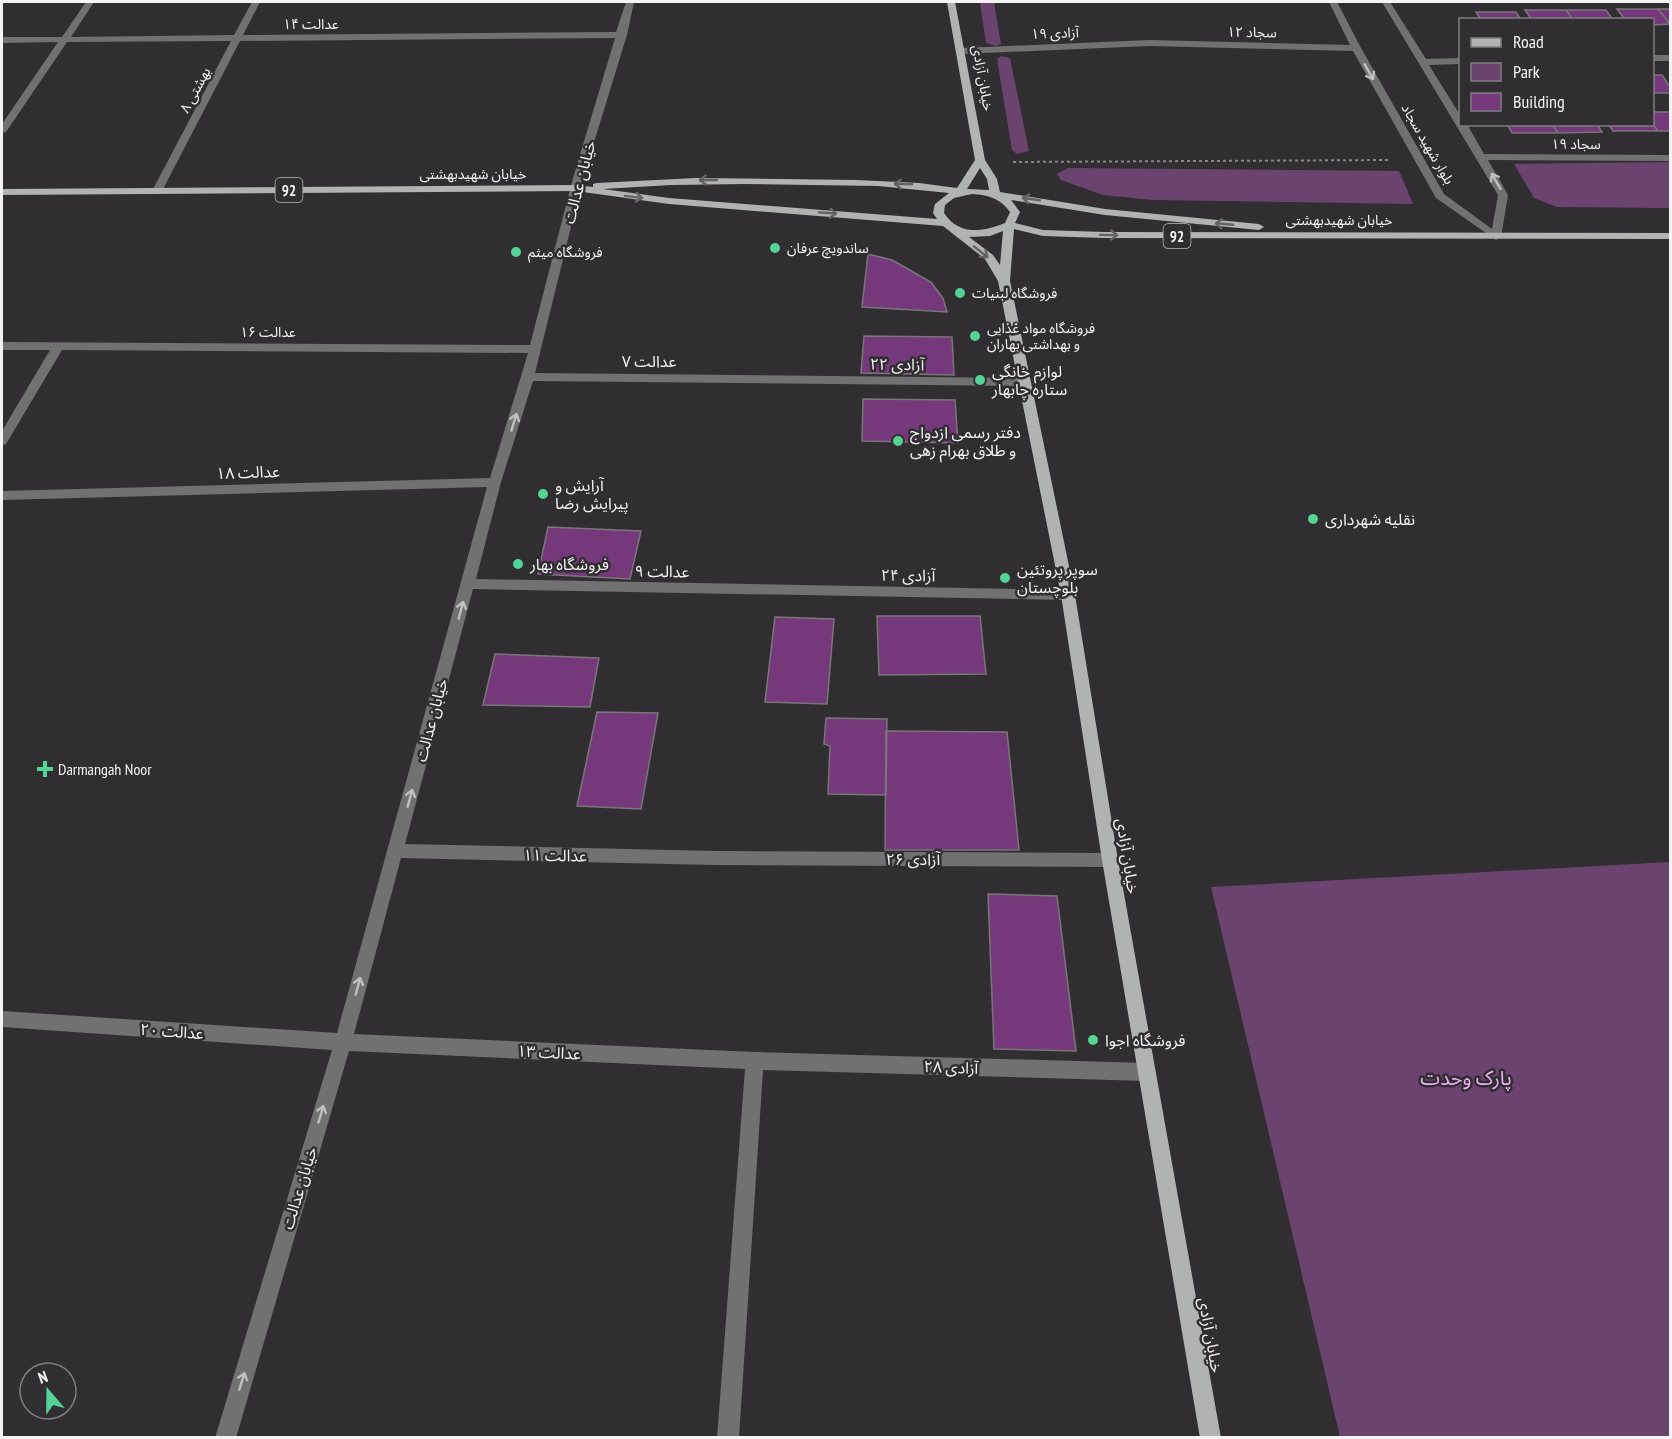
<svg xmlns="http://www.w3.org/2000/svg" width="1672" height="1439" viewBox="0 0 1672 1439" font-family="'PT Sans Narrow','Noto Sans Arabic',sans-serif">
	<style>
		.green { fill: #6b436f }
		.building { fill: #75387b; stroke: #797679; stroke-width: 1.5 }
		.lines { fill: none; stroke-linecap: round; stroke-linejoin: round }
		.path { stroke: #888688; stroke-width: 2; stroke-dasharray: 3 3; stroke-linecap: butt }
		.minor { fill: #707170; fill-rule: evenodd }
		.major { fill: #b0b3b1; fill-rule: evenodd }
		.oneway { stroke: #c0c0c0 }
		.oneway2 { stroke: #646364 }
		.poi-dot { fill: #54d396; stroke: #312e31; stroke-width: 2 }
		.labels { text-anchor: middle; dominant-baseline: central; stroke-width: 5; stroke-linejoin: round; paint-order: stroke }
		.far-street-label { font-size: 14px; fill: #f5f4f5; stroke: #312e31 }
		.far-poi-label { font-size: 14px; fill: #f5f4f5; stroke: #312e31; text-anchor: start }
		.shield { fill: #312e31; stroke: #bab9ba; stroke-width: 1.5 }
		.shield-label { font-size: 15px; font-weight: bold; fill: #f5f4f5 }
		.street-label { font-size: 16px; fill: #f5f4f5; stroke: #312e31 }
		.poi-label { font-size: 16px; fill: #f5f4f5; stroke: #312e31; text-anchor: start }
		.near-park-label { font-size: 20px; fill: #f1adf7; stroke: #312e31 }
	</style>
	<rect width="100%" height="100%" fill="#312e31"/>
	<path class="green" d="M980,2H994L1001,44L996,46L986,43Z
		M1001,56L1010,58L1029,151L1017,154L1012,150L997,59Z
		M1670,162V208L1557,207L1534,198L1514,164Z
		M1068,168L1399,171L1413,204L1152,200L1103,195L1061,180L1057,174Z
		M1670,862V1437H1340L1211,887Z"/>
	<path class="building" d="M1617,9H1658L1670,24L1652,25V20H1625Z
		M1658,9H1670V24Z
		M1525,10H1566L1573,20H1532Z
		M1566,10H1606L1613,20H1573Z
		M1476,12H1516L1521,20H1481Z
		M1652,75H1662L1670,87V93H1652Z
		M1652,112H1670V131H1658L1652,123Z
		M1652,123L1658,131H1613L1608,124Z
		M1507,124H1552L1558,133H1512Z
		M1552,124H1597L1602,132L1558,133Z
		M868,254L892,260L931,282L943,298L947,312L862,307Z
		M864,336L952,337L954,375L861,373Z
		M863,399L955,400L958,443L862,441Z
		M548,527L641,531L630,579L538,574Z
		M877,616H980L986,674L879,675Z
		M775,617L834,619L827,704L765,702Z
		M495,654L599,658L590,707L483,705Z
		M597,712L658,713L641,809L577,806Z
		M826,718L887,719L886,795L828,794L830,746L824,744Z
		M886,731L1007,732L1019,850H885Z
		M988,894L1057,896L1076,1051L994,1049Z"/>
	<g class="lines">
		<path class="path" d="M1013,162L1389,160"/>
		<path class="minor" d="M86,2H94L71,37L234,35L252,2H260L243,35L616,32L626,2H634L627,35L583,178L535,373L1025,378L1031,382L1025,386L533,381L501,482L476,579L1068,590L1075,595L1068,600L473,589L405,844L715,851L1110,853L1116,855L1118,860L1116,865L1110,867L715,865L401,858L354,1034L755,1052L1146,1063L1152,1066L1155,1072L1152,1078L1146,1081L763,1070L739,1438H717L745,1069L349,1051L236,1438H215L332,1050L2,1027V1011L337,1033L487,487L2,500V491L490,478L528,353L62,350L6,444L2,445V431L50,350H2V342L530,345L573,178L615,38L240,41L162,191L157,194L152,191L231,41L67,42L6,132L2,133V124L58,42L2,43V37H62Z
			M1329,2H1337L1361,48L1444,194L1492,229L1498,195L1382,2H1390L1426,59L1460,58V64L1429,65L1460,115V124H1467L1484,154L1670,155V161L1488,160L1508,195L1501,237L1496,240L1436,198L1353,51L1149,46L962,54L957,51L962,48L1149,40L1350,45Z
			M1652,55H1670V61H1652Z"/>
		<path class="major" d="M947,2H955L985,160L997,179L1000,192L1105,209L1259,224L1264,227L1259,230L1105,215L1011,200L1020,212L1015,223L1043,230L1104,232L1670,233V239L1104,238L1043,236L1014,229L1010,281L1075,595L1118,860L1221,1438H1200L1102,860L1061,595L998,281L985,259L943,226L669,204L576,191L2,195V189L576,185L593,187V184L597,183L696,178L857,180L919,183L957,188L975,160ZM980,168L987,179L989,190L967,189ZM745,184L878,186L949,193L935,204L933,213L937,219L669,198L603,189L671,185ZM972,194C988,195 1000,198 1010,212L1005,223C983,232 959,236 944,213L945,205L954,198ZM1003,231L1000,265L993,255L969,237L990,236Z"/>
	</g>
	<defs><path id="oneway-shaft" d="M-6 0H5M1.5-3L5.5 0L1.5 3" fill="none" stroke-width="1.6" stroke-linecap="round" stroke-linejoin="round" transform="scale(1.5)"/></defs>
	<g class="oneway">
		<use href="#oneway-shaft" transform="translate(1369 72) rotate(60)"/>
		<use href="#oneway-shaft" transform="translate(1496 181) rotate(-120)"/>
		<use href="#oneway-shaft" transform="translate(514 422) rotate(-73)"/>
		<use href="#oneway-shaft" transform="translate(461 610) rotate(-75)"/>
		<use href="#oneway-shaft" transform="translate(410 798) rotate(-75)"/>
		<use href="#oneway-shaft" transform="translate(358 986) rotate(-75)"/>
		<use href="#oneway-shaft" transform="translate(321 1114) rotate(-73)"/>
		<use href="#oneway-shaft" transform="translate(242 1381) rotate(-73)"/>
	</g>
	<g class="oneway2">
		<use href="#oneway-shaft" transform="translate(708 180) rotate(180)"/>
		<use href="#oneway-shaft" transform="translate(903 184) rotate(-178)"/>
		<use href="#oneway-shaft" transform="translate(634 197) rotate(7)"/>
		<use href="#oneway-shaft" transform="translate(1031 199) rotate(-172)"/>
		<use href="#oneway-shaft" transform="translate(828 213) rotate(4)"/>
		<use href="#oneway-shaft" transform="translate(1224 224) rotate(-175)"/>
		<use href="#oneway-shaft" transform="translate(1109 235) rotate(1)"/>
		<use href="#oneway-shaft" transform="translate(981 252) rotate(39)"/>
	</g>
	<g class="poi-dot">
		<circle cx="775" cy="248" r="6"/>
		<circle cx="516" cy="252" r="6"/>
		<circle cx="960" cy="293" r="6"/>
		<circle cx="975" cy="336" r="6"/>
		<circle cx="980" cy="380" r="6"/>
		<circle cx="898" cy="441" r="6"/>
		<circle cx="543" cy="494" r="6"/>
		<circle cx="1313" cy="519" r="6"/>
		<circle cx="518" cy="564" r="6"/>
		<circle cx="1005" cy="578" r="6"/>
		<path d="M42 760h6v6h6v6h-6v6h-6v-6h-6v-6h6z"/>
		<circle cx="1093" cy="1040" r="6"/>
	</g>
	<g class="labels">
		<g class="far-street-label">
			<text x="311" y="24">عدالت ۱۴</text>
			<text transform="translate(1252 32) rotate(1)">سجاد ۱۲</text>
			<text transform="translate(1055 33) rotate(-2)">آزادی ۱۹</text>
			<text transform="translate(983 78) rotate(80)">خیابان آزادی</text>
			<text transform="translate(195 90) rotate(-62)">بهشتی ۸</text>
			<text transform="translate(1428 144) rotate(60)">بلوار شهید سجاد</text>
			<text x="1576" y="144">سجاد ۱۹</text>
			<text x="473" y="174">خیابان شهیدبهشتی</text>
			<text x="1339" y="220">خیابان شهیدبهشتی</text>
			<text x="268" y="332">عدالت ۱۶</text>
		</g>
		<g class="far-poi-label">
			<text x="787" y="248">ساندویچ عرفان</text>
			<text x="528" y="252">فروشگاه میثم</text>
			<text x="972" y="293">فروشگاه لبنیات</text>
			<text x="987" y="328">فروشگاه مواد غذایی<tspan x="987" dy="16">و بهداشتی بهاران</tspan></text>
		</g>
		<g class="shield">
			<rect x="275.5" y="178" width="27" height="24" rx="4.5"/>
			<rect x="1163.5" y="224" width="27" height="24" rx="4.5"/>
		</g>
		<g class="shield-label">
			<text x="289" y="190">92</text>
			<text x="1177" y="236">92</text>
		</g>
		<g class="street-label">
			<text transform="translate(579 182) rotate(-75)">خیابان عدالت</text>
			<text x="649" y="361">عدالت ۷</text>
			<text transform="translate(897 364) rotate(1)">آزادی ۲۲</text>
			<text transform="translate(248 472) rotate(-2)">عدالت ۱۸</text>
			<text transform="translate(662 571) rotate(1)">عدالت ۹</text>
			<text transform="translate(908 575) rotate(1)">آزادی ۲۴</text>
			<text transform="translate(431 720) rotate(-75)">خیابان عدالت</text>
			<text transform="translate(555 855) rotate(1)">عدالت ۱۱</text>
			<text transform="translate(1128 856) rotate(81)">خیابان آزادی</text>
			<text x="913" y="859">آزادی ۲۶</text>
			<text transform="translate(172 1031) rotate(4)">عدالت ۲۰</text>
			<text transform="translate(549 1052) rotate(3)">عدالت ۱۳</text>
			<text transform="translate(951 1067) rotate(2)">آزادی ۲۸</text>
			<text transform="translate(299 1188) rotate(-73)">خیابان عدالت</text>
			<text transform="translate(1211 1335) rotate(80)">خیابان آزادی</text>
		</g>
		<g class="poi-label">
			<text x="992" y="371">لوازم خانگی<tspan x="992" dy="18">ستاره چابهار</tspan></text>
			<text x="910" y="432">دفتر رسمی ازدواج<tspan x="910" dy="18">و طلاق بهرام زهی</tspan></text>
			<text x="555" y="485">آرایش و<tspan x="555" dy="18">پیرایش رضا</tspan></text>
			<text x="1325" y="519">نقلیه شهرداری</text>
			<text x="530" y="564">فروشگاه بهار</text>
			<text x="1017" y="569">سوپر پروتئین<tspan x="1017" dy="18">بلوچستان</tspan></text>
			<text x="58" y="769">Darmangah Noor</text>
			<text x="1105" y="1040">فروشگاه اجوا</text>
		</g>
		<g class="near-park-label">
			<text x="1466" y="1078">پارک وحدت</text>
		</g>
	</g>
	<rect width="1672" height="1439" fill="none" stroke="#f5f4f5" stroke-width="6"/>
	<rect x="1459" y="18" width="195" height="108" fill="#312e31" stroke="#7f7d7f" stroke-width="1.5"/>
	<rect x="1471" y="38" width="30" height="9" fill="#b0b3b1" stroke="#7f7d7f" stroke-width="1.5"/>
	<text x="1513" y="48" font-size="18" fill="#f5f4f5">Road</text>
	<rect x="1471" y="63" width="30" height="18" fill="#6b436f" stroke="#7f7d7f" stroke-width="1.5"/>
	<text x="1513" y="78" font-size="18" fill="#f5f4f5">Park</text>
	<rect x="1471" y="93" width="30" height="18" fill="#75387b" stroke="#7f7d7f" stroke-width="1.5"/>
	<text x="1513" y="108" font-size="18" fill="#f5f4f5">Building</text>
	<g transform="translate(48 1391) rotate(340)"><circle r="28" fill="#312e31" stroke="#7f7d7f" stroke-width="1.5"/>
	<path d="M0-4.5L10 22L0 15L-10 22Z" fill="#54d396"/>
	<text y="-9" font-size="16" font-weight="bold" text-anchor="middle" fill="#f5f4f5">N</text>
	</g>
</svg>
